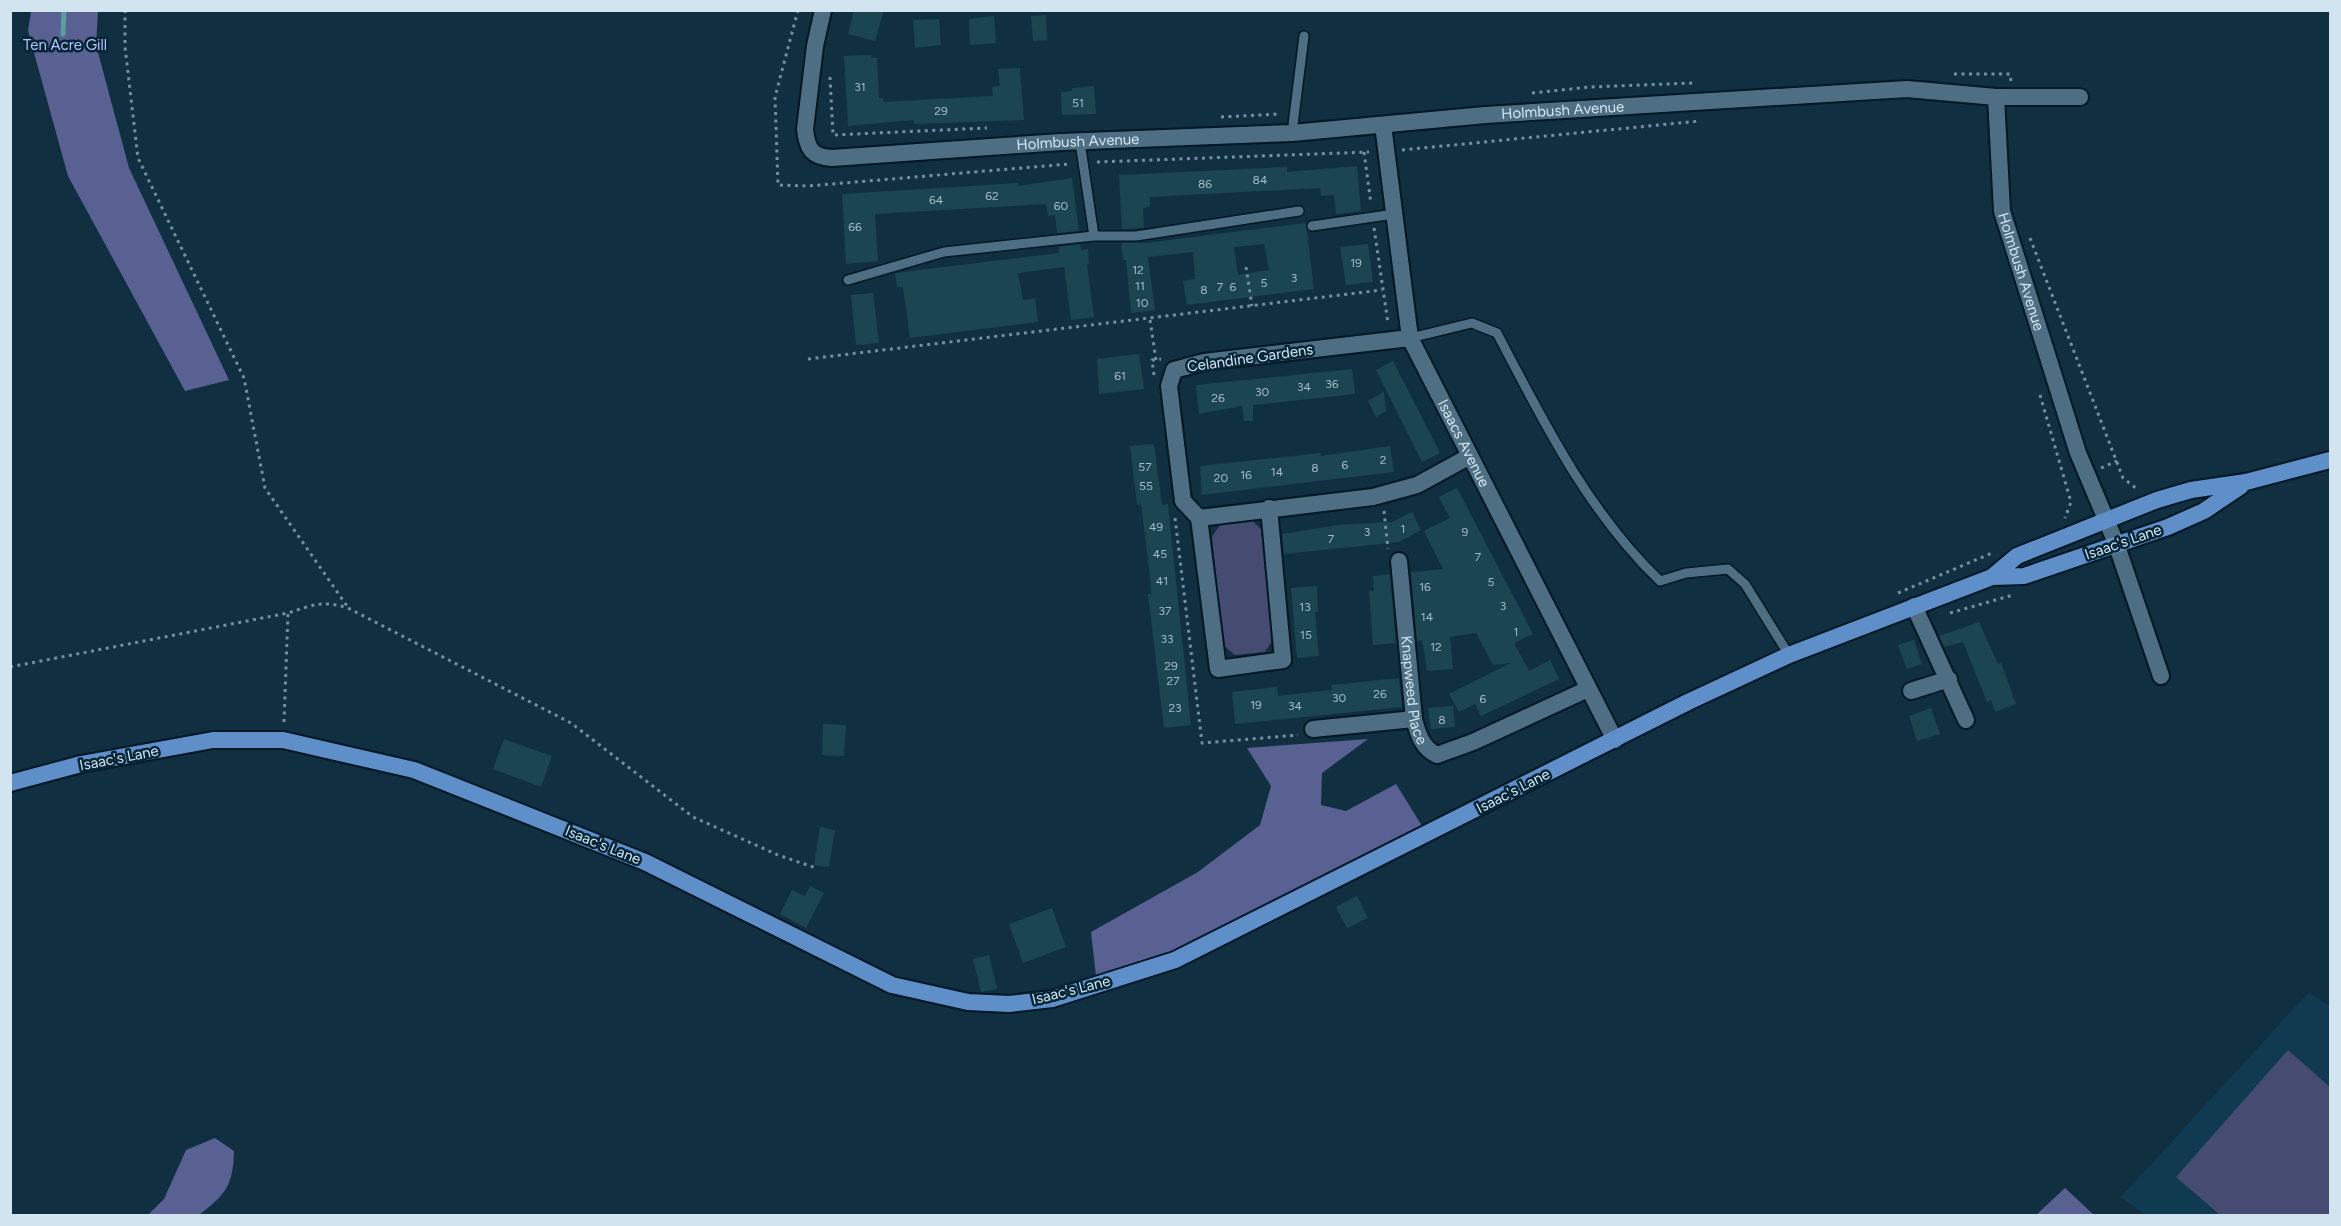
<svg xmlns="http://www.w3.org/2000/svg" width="2341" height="1226" viewBox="0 0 2341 1226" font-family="Figtree,sans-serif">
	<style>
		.built { fill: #103a50 }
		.green { fill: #464c71 }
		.forest { fill: #596092 }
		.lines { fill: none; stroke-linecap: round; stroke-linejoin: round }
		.stream { stroke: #5c9da1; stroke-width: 5 }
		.building { fill: #1b4550; fill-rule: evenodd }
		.service-casing { stroke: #011724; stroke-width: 12 }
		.minor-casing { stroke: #011724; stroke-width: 20 }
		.tertiary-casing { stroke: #011724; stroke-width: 20 }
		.primary-casing { stroke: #011724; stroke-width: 20 }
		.path { stroke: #758e9d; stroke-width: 3; stroke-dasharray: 3 4.5; stroke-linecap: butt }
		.service { stroke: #4e6f83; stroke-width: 9 }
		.minor { stroke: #4e6f83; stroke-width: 16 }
		.tertiary { stroke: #4e6f83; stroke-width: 16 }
		.primary { stroke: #5e8fc9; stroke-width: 16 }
		.labels { text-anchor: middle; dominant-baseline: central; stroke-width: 5; stroke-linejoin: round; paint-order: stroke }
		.number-label { font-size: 12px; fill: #a4bcc8 }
		.park-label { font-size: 15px; fill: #b7c1ff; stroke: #052637 }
		.street-label { font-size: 15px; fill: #d2e4f0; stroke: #052637 }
	</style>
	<rect width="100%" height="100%" fill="#103042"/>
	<path class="built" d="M2309,992L2330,1007V1215H2146L2121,1197Z"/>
	<path class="green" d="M1249,518L1261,529L1274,638L1265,652L1235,655L1223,645L1212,537L1222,522Z
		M2288,1050L2330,1087V1215H2220L2176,1177Z"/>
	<path class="forest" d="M31,11H98L96,45L129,168L229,380L185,391L68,176L28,31Z
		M1368,739L1322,773L1321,805L1346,811L1396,784L1427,834L1175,960L1097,985L1091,932L1198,872L1260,825L1271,786L1247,748Z
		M215,1138L234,1151C233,1186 226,1194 199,1215H148L164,1199L186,1150Z
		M2065,1188L2094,1215H2036Z"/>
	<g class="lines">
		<path class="stream" d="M63,34L64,10"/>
	</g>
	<path class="building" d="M854,10H884L875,41L848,34Z
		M1046,15L1047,40L1033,41L1031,16Z
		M994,16L996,43L970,45L969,19Z
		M939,19L941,45L915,48L913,20Z
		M872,55L871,58H877L879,98H883V102L993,96L992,87L1000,86L998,69L1020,68L1024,120L914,124V120L848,126L844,56Z
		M1094,86L1096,114L1062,115L1061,92L1072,91V88Z
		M1357,166L1361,211L1336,214L1334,195L1321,196L1320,188L1150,197V207L1143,208L1144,228L1122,229L1119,175L1287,167V172Z
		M1072,178L1079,231L1057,233L1055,215L1048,216L1046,204L875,214L878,261L846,264L842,194L1018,183L1019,186Z
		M1306,223L1314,289L1187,305L1183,281L1195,279L1193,252L1148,257L1155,310L1131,313L1126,260H1123L1121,246L1123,243H1145ZM1264,244L1269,270L1238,275L1234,247Z
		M1080,244L1081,250L1088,249L1089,264L1087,265L1094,317L1071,320L1064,267L1018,273L1023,300L1035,298L1038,322L910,338L903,287H897L895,273L1059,253V247Z
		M1368,244L1373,282L1346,285L1340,247Z
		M873,293L879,343L856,345L851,295Z
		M1139,354L1144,389L1099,394L1097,359Z
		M1393,361L1440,453L1422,462L1376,370Z
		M1352,369L1355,394L1253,405V421H1244L1242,406L1199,414L1196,385Z
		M1384,392L1386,411L1376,417L1368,401Z
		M1154,444L1162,505L1168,504L1191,725L1164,728L1148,594H1151L1150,576L1141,504L1137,505L1130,446Z
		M1390,446L1394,472L1202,495L1200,466L1320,453L1321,456Z
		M1457,488L1533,634L1514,643L1529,671L1550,660L1559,679L1481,716L1475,704L1459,712L1449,694L1511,663L1493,665L1476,633L1450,637L1453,669L1427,671L1422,640L1417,641L1411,572L1443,569L1424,531L1450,518L1439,497Z
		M1412,512L1421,530L1399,542L1284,554L1282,534L1338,525L1392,522Z
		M1390,574L1396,643L1373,645L1369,591H1374L1373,576Z
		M1317,586L1318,612H1315L1319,656L1297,658L1291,588Z
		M1979,622L1998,664L2001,663L2016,704L1995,712L1991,700L1987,702L1963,642L1944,647L1939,636Z
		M1914,640L1922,664L1907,669L1898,645Z
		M1399,678L1402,707L1235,724L1232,692L1277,687L1278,696L1332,690L1331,685Z
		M1453,706L1455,727L1431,729L1428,708Z
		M1931,708L1940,734L1917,741L1909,716Z
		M823,724L846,725L844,756L822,755Z
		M504,739L552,756L541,787L493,769Z
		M820,827L835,830L829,867L814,865Z
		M810,886L824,893L806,928L780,914L792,890L805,896Z
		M1357,896L1368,918L1347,928L1336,907Z
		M1052,908L1066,947L1023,963L1009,924Z
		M989,955L997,989L981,992L973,959Z"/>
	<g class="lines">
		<g class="service-casing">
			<path id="service" d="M1292,133L1304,36
				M1080,142L1094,236H1136L1299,211
				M1312,226L1394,214
				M848,280L944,252L1094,236
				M1410,338L1472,323L1497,333C1543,421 1588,512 1660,581L1686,573L1728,569L1745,584L1789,655"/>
		</g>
		<g class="minor-casing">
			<g id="minor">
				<path d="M1996,97H2080"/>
				<path id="s1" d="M1383,125L1410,338L1615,740"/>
				<path d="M1410,338L1204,362L1174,370L1169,386L1183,501L1199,518L1373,497L1417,485L1470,456"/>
				<path d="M1199,518L1218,669L1283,660L1269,508"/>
				<path id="s2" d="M1399,561L1414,719C1418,734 1422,748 1437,755L1473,742L1588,689"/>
				<path d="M1914,606L1966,720"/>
				<path d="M1911,691L1949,679"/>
				<path d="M1313,729L1414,719"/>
			</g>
		</g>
		<g class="tertiary-casing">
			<g id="tertiary">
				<path id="s3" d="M823,10L815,46L805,129C807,149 812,157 832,158L1061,142L1292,133L1485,115L1907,89L1996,97L2002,211L2078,453L2116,543L2161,676"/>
			</g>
		</g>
		<g class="primary-casing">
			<path id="primary" d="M1992,577L2024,576L2168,527L2204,511L2241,486
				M10,783L81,764L213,740H283L414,770L645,862L892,985L968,1002L1009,1004L1052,999L1175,960L1688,702L1789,655L1992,577L2017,556L2157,500L2191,490L2246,482L2330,460"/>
		</g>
		<path class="path" d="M125,10V47L138,158L244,378L265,488L347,606
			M798,10L775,97L778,185L808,186L1069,164
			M1954,74H2010L2011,81
			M830,77L833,135L987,128
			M1532,93L1590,87L1693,83
			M1221,117L1280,114
			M1402,150L1700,121
			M1364,152L1371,204
			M1097,162L1369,152
			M1374,228L1388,323
			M2030,238L2123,478L2137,489
			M1246,267L1252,306
			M1150,320L1156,360
			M808,359L1382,290
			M1154,375L1152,360L1161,359
			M2040,395L2071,502L2065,518
			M2101,468L2117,461
			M1384,511L1388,549
			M1175,518L1202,743L1298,735
			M1898,593L1992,553
			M1950,613L2013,595
			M10,667L288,613C313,605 322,600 348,608L571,723L693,817L778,855L816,868
			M284,722L288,613"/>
		<use href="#service" class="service"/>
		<use href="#minor" class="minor"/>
		<use href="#tertiary" class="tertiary"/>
		<use href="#primary" class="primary"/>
	</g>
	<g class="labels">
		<g class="number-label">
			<text x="860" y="87">31</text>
			<text x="1078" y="103">51</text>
			<text x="941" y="111">29</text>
			<text x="1260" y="180">84</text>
			<text x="1205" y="184">86</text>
			<text x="992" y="196">62</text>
			<text x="936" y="200">64</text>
			<text x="1061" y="206">60</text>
			<text x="855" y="227">66</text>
			<text x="1356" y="263">19</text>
			<text x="1138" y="270">12</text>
			<text x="1294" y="278">3</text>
			<text x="1264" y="283">5</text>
			<text x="1140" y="286">11</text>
			<text x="1220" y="287">7</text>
			<text x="1233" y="287">6</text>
			<text x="1204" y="290">8</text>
			<text x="1142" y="303">10</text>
			<text x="1120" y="376">61</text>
			<text x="1332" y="384">36</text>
			<text x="1304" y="387">34</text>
			<text x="1262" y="392">30</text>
			<text x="1218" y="398">26</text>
			<text x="1383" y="460">2</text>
			<text x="1345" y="465">6</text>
			<text x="1145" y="467">57</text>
			<text x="1315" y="468">8</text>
			<text x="1277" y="472">14</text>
			<text x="1246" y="475">16</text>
			<text x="1221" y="478">20</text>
			<text x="1146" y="486">55</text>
			<text x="1156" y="527">49</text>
			<text x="1403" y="529">1</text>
			<text x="1367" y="532">3</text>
			<text x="1465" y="532">9</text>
			<text x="1331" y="539">7</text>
			<text x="1160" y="554">45</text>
			<text x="1478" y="557">7</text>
			<text x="1162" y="581">41</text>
			<text x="1491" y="582">5</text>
			<text x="1425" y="587">16</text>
			<text x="1503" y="606">3</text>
			<text x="1305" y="607">13</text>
			<text x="1165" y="611">37</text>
			<text x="1427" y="617">14</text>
			<text x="1516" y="632">1</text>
			<text x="1306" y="635">15</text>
			<text x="1167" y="639">33</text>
			<text x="1436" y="647">12</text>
			<text x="1171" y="666">29</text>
			<text x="1173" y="681">27</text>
			<text x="1380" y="694">26</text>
			<text x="1339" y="698">30</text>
			<text x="1483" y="699">6</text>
			<text x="1256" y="705">19</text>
			<text x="1295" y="706">34</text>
			<text x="1175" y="708">23</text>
			<text x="1442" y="720">8</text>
		</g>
		<g class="park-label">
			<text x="65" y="45">Ten Acre Gill</text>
		</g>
		<g class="street-label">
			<text stroke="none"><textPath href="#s3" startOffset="898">Holmbush Avenue</textPath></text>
			<text stroke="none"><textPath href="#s3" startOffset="412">Holmbush Avenue</textPath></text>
			<text stroke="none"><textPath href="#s3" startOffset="1510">Holmbush Avenue</textPath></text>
			<text transform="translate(1250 358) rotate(-8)">Celandine Gardens</text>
			<text stroke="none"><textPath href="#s1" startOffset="333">Isaacs Avenue</textPath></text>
			<text transform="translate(2123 542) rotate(-19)">Isaac's Lane</text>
			<text stroke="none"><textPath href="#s2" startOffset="130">Knapweed Place</textPath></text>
			<text transform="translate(119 758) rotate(-11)">Isaac's Lane</text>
			<text transform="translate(1513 791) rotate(-27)">Isaac's Lane</text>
			<text transform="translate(603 845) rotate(22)">Isaac's Lane</text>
			<text transform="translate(1071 990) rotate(-14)">Isaac's Lane</text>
		</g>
	</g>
	<rect width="2341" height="1226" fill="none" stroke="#d2e4f0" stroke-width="24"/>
</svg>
